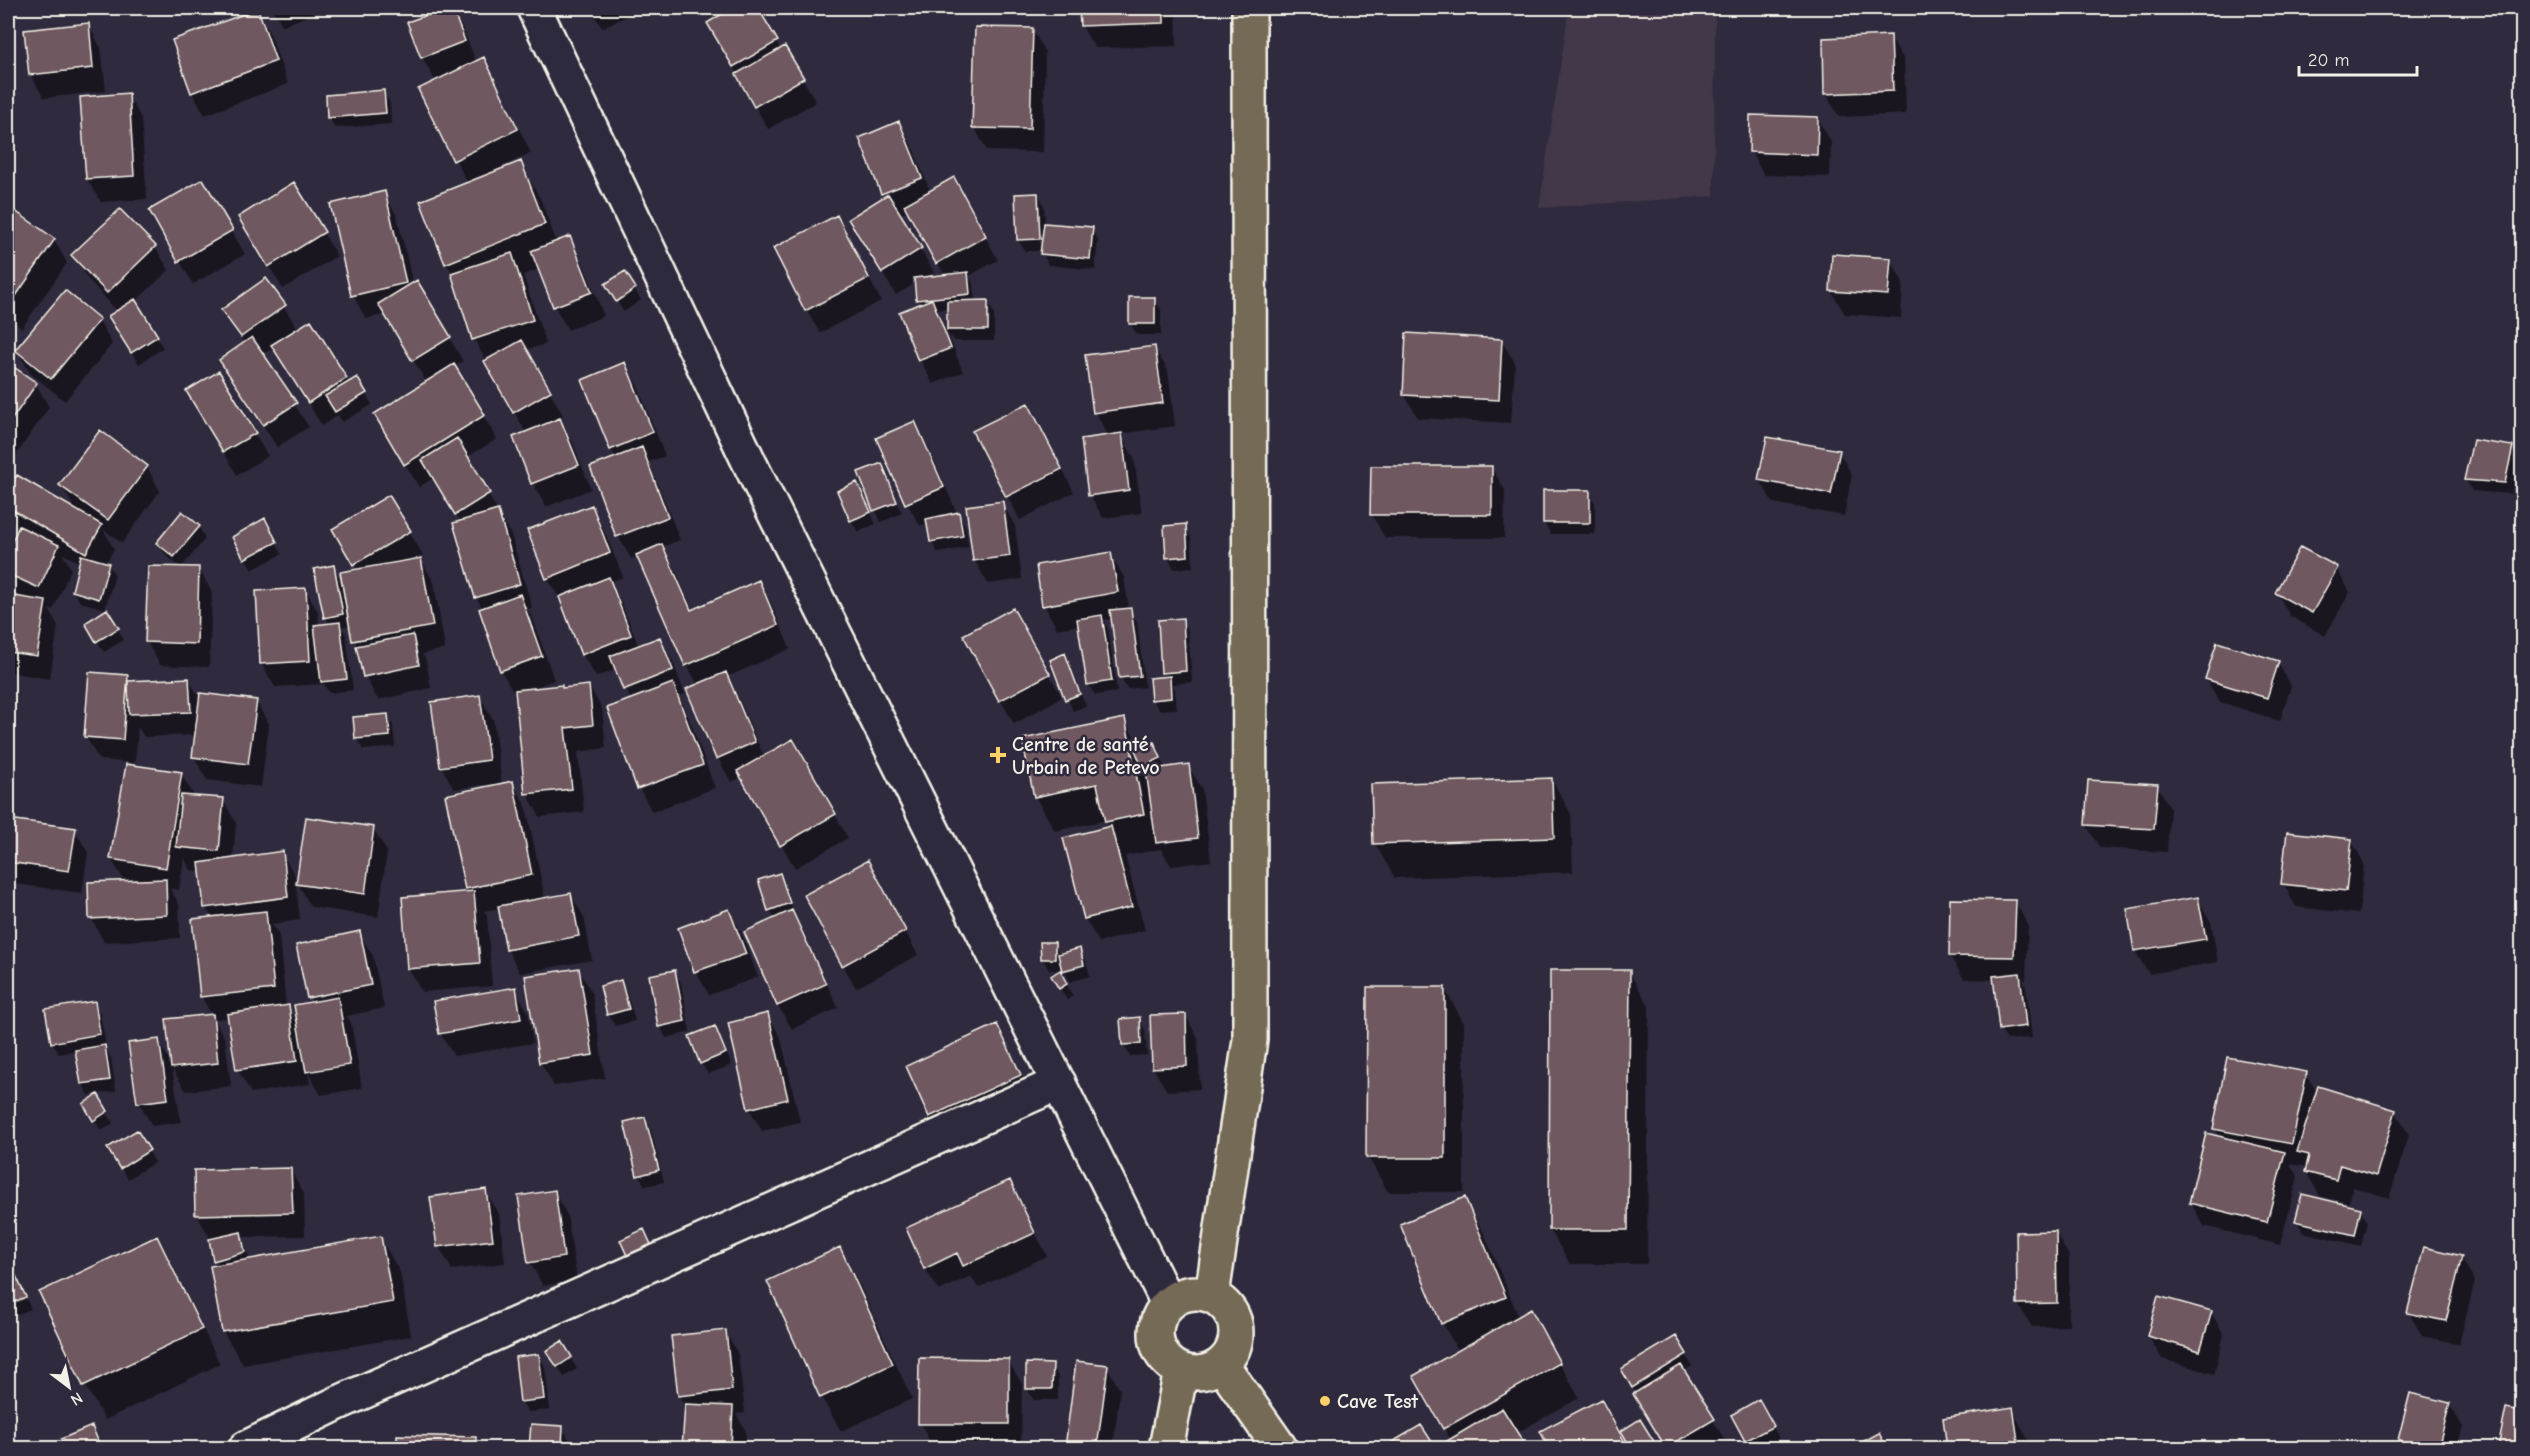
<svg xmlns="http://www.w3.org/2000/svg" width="2530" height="1456" viewBox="0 0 2530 1456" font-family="'Comic Neue',sans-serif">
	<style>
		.built { fill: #423848 }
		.shadow { fill: #0007; fill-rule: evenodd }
		.building { fill: #705961; stroke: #f4f1e8; stroke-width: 1.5 }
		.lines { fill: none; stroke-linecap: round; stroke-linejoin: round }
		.minor-casing { stroke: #f4f1e8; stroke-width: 38 }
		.major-casing { stroke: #f4f1e8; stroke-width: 38 }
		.minor { stroke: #2f2a3d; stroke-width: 33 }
		.major { stroke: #746b55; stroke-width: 33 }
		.poi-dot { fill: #ffd166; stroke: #2f2a3d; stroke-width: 2 }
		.labels { text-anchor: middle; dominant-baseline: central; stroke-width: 5; stroke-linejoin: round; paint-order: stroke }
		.poi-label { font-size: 20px; font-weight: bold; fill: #f4f1e8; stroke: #2f2a3d; text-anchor: start }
	</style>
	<rect width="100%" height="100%" fill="#2f2a3d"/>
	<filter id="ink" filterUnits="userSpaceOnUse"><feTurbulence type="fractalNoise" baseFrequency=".0167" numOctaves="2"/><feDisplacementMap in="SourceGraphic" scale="12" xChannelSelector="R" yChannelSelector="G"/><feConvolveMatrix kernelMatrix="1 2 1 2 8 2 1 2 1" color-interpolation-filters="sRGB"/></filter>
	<g filter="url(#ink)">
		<path class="built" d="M1569,8H1715L1714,196L1539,208Z"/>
		<path class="shadow" d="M272,8H326L283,26Z
			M451,8L464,31L476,62L483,59L496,82L531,153L496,170L497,172L520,163L540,198L557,243L569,238L582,261L604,316L568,330L555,307L539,269L523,275L546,344L526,350L563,415L558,418L573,443L591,489L546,507L533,483L514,438L526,433L474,339L453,274L446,263L468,184L420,89L436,82L422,57L409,23Z
			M590,8H644L602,28Z
			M735,8H756L781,50L785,48L816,102L768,129L709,23Z
			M1081,8H1176L1177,46L1095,48L1081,25Z
			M1720,8H1757V12L1724,13Z
			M257,11L270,34L288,84L205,115L192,92Z
			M88,24L101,48L106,91L44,98L30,74Z
			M1032,29L1045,52L1043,152L987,151L974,127Z
			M1890,37L1904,60L1906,114L1839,117L1826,94Z
			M383,92L390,103L391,124L335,128L329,117Z
			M128,95L141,118L147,199L101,202L87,179Z
			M1818,119L1831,142L1830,177L1764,175L1751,152Z
			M899,123L912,146L930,191L966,202L998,260L969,276L974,285L975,302H987L994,313V341H955L948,334L963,372L933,384L920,360L901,313L921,305L918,300L916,283L896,295L864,243L885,198L882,193ZM909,211L945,276L924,278L934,272L899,215ZM948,308V333L936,310Z
			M203,181L245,254L193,284L151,211Z
			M294,184L337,256L283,289L253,240Z
			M384,193L397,216L413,284L417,282L463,361L454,367L497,439L467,457L511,535L532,608L527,609L533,619L554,680L526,691L589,686L602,709L606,748L578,752L584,812L540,817L527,793L517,693L515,694L501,671L481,609H483L476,597L461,522L434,478L419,487L389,438L427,383L386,314L366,319L353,295Z
			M1038,194L1044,206L1045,224L1092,229L1098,240L1095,270L1048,265L1042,251H1025L1018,240L1016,195Z
			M8,208L54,240L67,263L22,328L8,318Z
			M120,211L155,247L169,270L135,302L163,348L139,364L116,328L118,312L87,278L73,255Z
			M837,217L881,301L820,333L806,310Z
			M1890,259L1903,282L1901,318L1845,314L1831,291Z
			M624,273L641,300L624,312L613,296Z
			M266,280L299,330L311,322L349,384L357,379L372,405L342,422L338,415L322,426L274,347L262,355L309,427L277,447L235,383L245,345L223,311Z
			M1154,298L1161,310V335H1137L1131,324Z
			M99,320L112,344L65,401L30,373L17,350Z
			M1501,340L1515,363L1511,423L1418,418L1404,394Z
			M1154,347L1168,371L1175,426L1120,434L1134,458L1142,513L1103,518L1090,495L1109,437L1095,412Z
			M625,364L638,387L665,456L649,462L680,540L662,547L675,569L693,611L758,582L772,605L790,649L727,677L738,697L764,757L793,741L848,838L795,868L742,777L731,782L718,758L688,689L698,685L687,665L639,556L631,559L618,536L616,459L611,449Z
			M8,365L36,384L49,407L14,458L8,453Z
			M202,415L254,433L268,456L237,475Z
			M915,423L928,446L956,511L948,516L958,514L965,525L969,547L938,553L932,542L928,523L920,526L907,503Z
			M1041,428L1074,492L1020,520L974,432Z
			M2512,448L2519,459L2511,494L2472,491L2466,480Z
			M1839,452L1852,475L1844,516L1773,503L1760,480Z
			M881,465L902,513L881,522L860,473Z
			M147,467L160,491L122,543L103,529L114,549L106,563L115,575L105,609L80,602L73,591L81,564L62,553L71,569L53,610L49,609L58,626L50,679L8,672V596L24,598L14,593L8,583V554L19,528L15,526L8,513V493L17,477L76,511L61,485Z
			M1491,467L1505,490L1504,538H1385L1372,515Z
			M857,484L876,524L858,532L851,520Z
			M1589,491L1595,503V534H1551L1544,523Z
			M389,497L423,555L419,557L434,582L445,649L422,654L426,660L431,688L378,700L365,676L351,625L342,627L346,635L353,690L329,693L324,684L275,687L261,663L305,589L318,612L319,626L330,625L326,618L333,567L343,584L358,571L334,530Z
			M1002,503L1015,526L1022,579L988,584L975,561L968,507Z
			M591,506L604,530L623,577L610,582L621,602L639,647L659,638L673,662L685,694L679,696L685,708L715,788L652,812L639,788L631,700L617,669L596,677L582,654L561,601L547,578Z
			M1185,526L1191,537L1193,567L1174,569L1168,558Z
			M199,527L205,539L181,568L165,554L158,543Z
			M271,532L282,554L252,570L234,537Z
			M1110,554L1124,577L1129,610L1137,621L1145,687L1127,689L1120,677L1112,619L1103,620L1108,628L1117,692L1095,695L1088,684L1079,625L1057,629L1044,605Z
			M2336,568L2350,592L2325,636L2290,616L2277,593Z
			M199,569L212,592L209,667L160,665L147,642Z
			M107,611L124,640L104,652L87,624Z
			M1182,620L1188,631L1192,682L1172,684L1175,689L1177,709L1159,710L1152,699L1166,678L1163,672Z
			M1026,633L1062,697L1014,724L965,636Z
			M1064,655L1086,706L1073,711L1051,660Z
			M2278,663L2291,686L2280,721L2220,702L2206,679Z
			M127,676L130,682L189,680L201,701H256L269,725L261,787L207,780L194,757L196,735L144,737L138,727L135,763L99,760L86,737Z
			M479,696L493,719L502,785L512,782L526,806L545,899L570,894L584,917L592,960L520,973L507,949L500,908L484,911L487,916L492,986L422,992L408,968L469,893L466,889L491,787L490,784L454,789L441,766Z
			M387,715L393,726L395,747L363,750L357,739Z
			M1124,719L1141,749L1153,744L1166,769L1188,766L1202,789L1211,861L1171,866L1161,849L1125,856L1145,930L1099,942L1085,919L1065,839L1110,827L1106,820L1055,831L1035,796Z
			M181,774L195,797L223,800L236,823L233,860L282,853L295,876L300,920L272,924L279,936L286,1007L288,1006L299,1026L312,1003L298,947L359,933L373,956L384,1008L347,1016L351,1022L362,1088L321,1095L308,1073L310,1084L251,1093L238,1070L229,1018L214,1019L225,1039L231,1086L186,1091L172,1068L181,1122L152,1126L139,1102L158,1041L172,1065L212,1016L201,996L212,918L206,908L201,871L191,870L184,858L179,890L170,889L179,904L180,938L104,942L91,918L125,882L111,859Z
			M1552,780L1571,814L1573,872L1395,878L1375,844Z
			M2157,785L2170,808L2167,852L2100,848L2086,825Z
			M8,820L75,830L88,853L82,893L8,883Z
			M373,828L387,852L378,917L311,907L298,884Z
			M2351,840L2364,863L2359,914L2296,907L2283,883Z
			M780,875L786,886L794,915L805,935L838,1008L792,1029L778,1006L746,933L775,919L770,910Z
			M880,885L918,955L856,988L843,965Z
			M2197,898L2211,922L2218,962L2149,974L2135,951L2128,910Z
			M2015,902L2028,925L2026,980H2023L2026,986L2032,1038L2007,1040L2000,1029L1995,980L1964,979L1950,956Z
			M729,910L742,934L758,977L709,995L696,972L680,929Z
			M1054,944L1060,955L1079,950L1086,961L1090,976L1070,982L1060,962V970H1049L1042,958Z
			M578,969L592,993L605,1078L554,1086L541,1063Z
			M674,972L681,983L690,1032L666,1038L660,1026Z
			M1059,972L1073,996L1067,1000L1053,976Z
			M1629,972L1649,1006L1647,1264H1570L1550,1230Z
			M621,982L627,993L635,1021L615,1026L609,1015L602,987Z
			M1444,988L1464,1023V1192H1388L1368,1157Z
			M515,989L528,1012L533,1043L454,1056L440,1033Z
			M94,1002L100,1014L106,1045H104L111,1058L116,1091L89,1095L82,1083L77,1050L59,1054L52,1042Z
			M768,1015L781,1038L800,1122L762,1131L749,1108Z
			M1185,1015L1198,1038L1200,1089L1167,1091L1153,1068Z
			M1139,1019L1145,1030L1147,1055L1130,1056L1123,1044Z
			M997,1026L1033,1099L943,1140L930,1117L908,1067Z
			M715,1028L732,1065L708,1074L701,1063Z
			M2306,1073L2317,1093L2395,1111L2409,1135L2389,1198L2353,1187L2349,1203L2320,1196L2306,1172L2308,1167L2290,1164L2298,1177L2280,1245L2204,1226L2191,1203L2220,1138L2215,1129Z
			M97,1096L113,1123L101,1131L85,1104Z
			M644,1118L651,1130L664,1182L645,1186L639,1175Z
			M2518,1121H2522V1165L2518,1158Z
			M136,1132L155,1162L128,1179L109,1149Z
			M290,1170L304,1193L305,1236L242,1237L250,1260L380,1238L400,1272L411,1336L243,1365L223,1331L218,1266L211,1240L197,1215Z
			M1010,1182L1047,1256L978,1288L971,1276L939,1291L925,1268Z
			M485,1191L499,1214L505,1263L452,1270L439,1247L432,1199Z
			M554,1192L567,1215L577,1280L543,1286L530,1262Z
			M1464,1199L1484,1233L1519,1318L1550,1346L1579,1398L1516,1433L1525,1448H1446L1444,1444L1451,1440L1415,1377L1459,1352L1443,1324L1402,1225Z
			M2360,1209L2367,1221L2361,1246L2303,1232L2297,1220Z
			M2055,1232L2069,1256V1326L2032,1327L2018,1304Z
			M157,1238L176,1272L220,1364L105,1420L85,1385L41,1293Z
			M839,1249L859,1284L912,1399L841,1431L821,1397Z
			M2461,1257L2475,1281L2459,1344L2422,1336L2409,1313Z
			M8,1259L31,1309L10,1318L8,1315Z
			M2211,1312L2224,1335L2214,1374L2162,1359L2148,1336Z
			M725,1331L738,1354L745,1413L736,1414L746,1431L745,1448H683L686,1408L679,1396Z
			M1676,1338L1692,1366L1683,1371L1727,1443L1718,1448H1667L1623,1370Z
			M562,1343L577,1369L564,1377L548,1351Z
			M539,1356L545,1367L550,1410L528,1412L521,1401Z
			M1008,1361L1022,1384L1021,1447H933L920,1423Z
			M1078,1363L1107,1367L1120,1390L1113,1448H1067Z
			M1052,1365L1058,1377V1400H1034L1027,1389Z
			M1759,1401L1779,1438L1759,1448H1751L1733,1415Z
			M2449,1404L2463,1427L2457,1448H2405L2399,1440Z
			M2012,1409L2032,1448H1949L1944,1419Z
			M2507,1410L2522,1413V1448H2499Z
			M1614,1424L1627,1448H1551L1542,1431Z
			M532,1426L562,1428L569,1439L568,1448H530Z
			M1421,1427L1434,1448H1385Z
			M91,1428L102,1448H66L63,1440Z
			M399,1437L475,1438L481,1448H399Z"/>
		<path class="building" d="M447,8H452L465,41L421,58L407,22Z
			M732,8H758L778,41L733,67L707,23Z
			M1079,8H1164V23L1080,26Z
			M258,9L276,61L191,93L172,40Z
			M89,23L93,68L29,75L24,30Z
			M975,27L1033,28L1030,129L972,128Z
			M1891,35L1893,91L1824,94L1823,38Z
			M785,46L804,78L754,107L736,74Z
			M484,57L518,129L453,161L418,89Z
			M384,90L386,113L327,118L326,95Z
			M129,93L134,176L86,179L80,97Z
			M1750,115L1818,117L1817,155L1749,152Z
			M899,121L922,178L881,194L859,138Z
			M521,161L545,224L445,264L420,201Z
			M954,177L986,236L936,264L904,205Z
			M203,179L233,230L178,262L149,210Z
			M294,182L325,232L268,267L238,217Z
			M385,191L406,283L351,296L330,204Z
			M1038,193L1040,239L1017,240L1015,194Z
			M888,194L922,248L882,273L848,219Z
			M8,206L55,239L9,306L8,305Z
			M120,209L156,246L107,293L71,255Z
			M837,215L869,278L805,311L773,248Z
			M1044,223L1093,227L1090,259L1040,254Z
			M570,236L592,292L553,307L531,251Z
			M512,253L533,320L472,340L451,273Z
			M1832,254L1891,258L1888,295L1830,291Z
			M625,271L636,288L616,302L605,284Z
			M968,272L970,294L916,300L914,278Z
			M266,278L286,305L241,337L221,310Z
			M417,280L451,337L412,361L378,304Z
			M65,290L100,319L51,379L15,350Z
			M1129,297H1155V324H1129Z
			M135,299L158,336L131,353L108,316Z
			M932,299L951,348L918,361L899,312Z
			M988,300V330H947V301Z
			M311,320L347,378L308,403L271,345Z
			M1406,333L1502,339L1499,400L1403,395Z
			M252,337L297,403L263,425L219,360Z
			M522,340L551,391L513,413L484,361Z
			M1155,346L1163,403L1093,413L1085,355Z
			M625,362L653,432L610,450L582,380Z
			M8,363L37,383L8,425Z
			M454,364L485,415L404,465L374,414Z
			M219,371L256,433L223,452L186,391Z
			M357,377L367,393L335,412L325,396Z
			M1028,403L1062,469L1006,497L972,431Z
			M560,418L579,465L531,484L513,437Z
			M915,421L944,487L905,504L876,438Z
			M100,430L148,466L108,520L59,485Z
			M1122,433L1129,490L1088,496L1081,439Z
			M1767,437L1840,450L1831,494L1758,480Z
			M457,438L490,493L455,515L422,460Z
			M2473,440L2513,446L2505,483L2464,480Z
			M642,447L668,517L616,537L590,467Z
			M882,463L897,502L873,511L858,472Z
			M1371,466H1492V515H1370Z
			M17,475L102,525L86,553L8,507V490Z
			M857,482L871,512L850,521L837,491Z
			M1543,490H1590V523H1543Z
			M389,495L411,531L353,565L332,529Z
			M1003,501L1010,556L973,561L966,506Z
			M592,505L610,553L546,579L527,530Z
			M498,510L520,584L475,598L453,523Z
			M182,511L200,526L174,557L156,543Z
			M959,512L963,536L930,542L926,519Z
			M265,518L277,542L244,559L232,537Z
			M1186,524L1188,556L1166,558L1164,526Z
			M19,526L59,545L39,588L8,574V550Z
			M662,544L691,610L759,580L778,625L685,666L636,555Z
			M2300,547L2338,567L2312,613L2275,593Z
			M1111,552L1118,592L1042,606L1036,565Z
			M81,555L109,563L99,599L72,591Z
			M421,558L433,626L352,641L340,572Z
			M334,565L343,614L324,618L314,569Z
			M148,566L199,567L197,644L145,642Z
			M609,577L631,635L581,655L559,597Z
			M306,588L310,661L260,664L256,591Z
			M520,594L542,656L500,671L479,609Z
			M8,595L46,601L37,656L8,652Z
			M1013,608L1050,674L999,701L963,635Z
			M1131,608L1140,676L1119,678L1110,610Z
			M107,609L119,628L96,642L85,623Z
			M1102,615L1112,681L1087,685L1077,619Z
			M1183,618L1186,671L1161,673L1158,620Z
			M340,622L347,679L321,682L314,625Z
			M413,635L419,665L363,677L356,646Z
			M660,637L673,670L623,690L610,656Z
			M2217,642L2279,661L2267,698L2205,679Z
			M1065,653L1080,694L1065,700L1050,660Z
			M89,672L128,675L123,740L84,737Z
			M726,672L755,742L716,759L686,689Z
			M1170,676L1171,698L1151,700L1149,678Z
			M189,678L191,712L129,714L128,681Z
			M673,683L703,765L637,789L607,708Z
			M562,685V688L589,685L593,725L565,728L572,789L525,794L515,690Z
			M200,693L257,700L248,764L192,757Z
			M480,695L489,760L440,767L431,702Z
			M388,714L390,736L355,739L353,717Z
			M1125,718L1144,814L1105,822L1097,784L1034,797L1022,739Z
			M793,739L836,814L780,846L737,771Z
			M1154,742L1161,758L1142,767L1135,750Z
			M126,764L182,772L166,868L110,859Z
			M1189,764L1198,838L1156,843L1146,770Z
			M1552,778L1554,838L1373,844L1371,784Z
			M2088,780L2158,784L2154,829L2085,825Z
			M513,781L532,875L465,889L445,795Z
			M181,795L224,798L219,851L176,847Z
			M306,817L374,827L365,894L296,884Z
			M8,819L76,828L69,871L8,862Z
			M1111,826L1132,907L1084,919L1063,838Z
			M2287,832L2352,839L2346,891L2281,884Z
			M283,851L288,897L204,908L199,863Z
			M868,860L906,931L842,966L804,895Z
			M780,873L790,903L768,911L758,880Z
			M166,879L167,915L89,919L88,882Z
			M474,891L480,963L407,969L402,897Z
			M571,893L579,936L506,950L498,906Z
			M2198,897L2206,939L2134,951L2127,909Z
			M1950,899L2016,900L2014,957L1949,956Z
			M729,909L746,954L694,972L678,928Z
			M792,910L826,984L777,1006L744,932Z
			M266,911L274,989L200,997L192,919Z
			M360,931L371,985L307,998L296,945Z
			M1040,942H1055V959H1041Z
			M1080,948L1084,965L1062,971L1058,954Z
			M579,968L593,1055L539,1063L525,976Z
			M675,970L685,1021L658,1027L649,975Z
			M1060,970L1067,984L1059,989L1051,976Z
			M1550,970H1630L1628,1230H1549Z
			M2020,973L2026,1026L1999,1030L1993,976Z
			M621,980L629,1009L607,1015L600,986Z
			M516,987L521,1019L439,1034L433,1001Z
			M1367,987H1445V1158H1366Z
			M338,997L350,1065L306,1072L294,1005Z
			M95,1001L100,1034L51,1043L45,1009Z
			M289,1005L297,1061L236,1070L227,1014Z
			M768,1013L788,1099L748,1109L728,1023Z
			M213,1014L218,1063L171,1068L166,1019Z
			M1186,1014L1187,1066L1152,1068L1150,1015Z
			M1140,1017L1141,1044L1122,1045L1120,1019Z
			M997,1024L1021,1075L929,1117L906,1066Z
			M715,1026L726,1053L700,1064L689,1036Z
			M159,1039L168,1099L137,1103L128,1043Z
			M105,1045L110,1080L81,1084L75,1050Z
			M2227,1057L2307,1072L2292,1144L2213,1129Z
			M2318,1086L2396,1110L2376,1176L2340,1165L2336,1180L2305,1172L2309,1155L2297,1152Z
			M98,1094L108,1111L93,1121L83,1104Z
			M645,1117L659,1170L637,1176L624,1122Z
			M2516,1120H2522V1158H2517Z
			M137,1130L150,1150L120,1169L107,1148Z
			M2206,1133L2285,1152L2267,1222L2189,1203Z
			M291,1168L293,1213L195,1215L194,1170Z
			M1010,1180L1035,1233L963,1266L957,1253L924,1269L906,1228Z
			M486,1189L493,1240L437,1247L430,1197Z
			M555,1190L564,1257L528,1263L518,1196Z
			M2302,1194L2361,1208L2355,1235L2295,1221Z
			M1465,1197L1506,1297L1441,1324L1400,1224Z
			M644,1229L653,1249L629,1260L620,1240Z
			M2056,1231L2057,1303L2017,1304L2016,1232Z
			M241,1232L245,1252L213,1261L209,1239Z
			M157,1236L202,1329L83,1386L39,1292Z
			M381,1236L393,1302L222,1332L210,1266Z
			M840,1247L893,1364L820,1398L767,1281Z
			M2424,1247L2462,1256L2446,1321L2407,1313Z
			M8,1259L26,1297L8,1305Z
			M2158,1296L2212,1311L2200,1351L2147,1336Z
			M1531,1309L1560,1363L1443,1429L1413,1376Z
			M726,1330L732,1390L678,1396L671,1336Z
			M1676,1336L1687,1354L1632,1388L1621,1369Z
			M562,1341L572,1357L557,1367L546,1351Z
			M539,1354L544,1399L520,1402L515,1357Z
			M919,1358L1009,1359V1424H918Z
			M1076,1361L1108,1365L1097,1448H1065Z
			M1026,1363L1053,1364L1052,1389H1026Z
			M1681,1365L1715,1419L1666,1448L1633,1394Z
			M2410,1393L2450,1403L2438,1448L2398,1440Z
			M1601,1399L1628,1448H1549L1540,1431Z
			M1759,1399L1774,1426L1745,1441L1731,1415Z
			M685,1404L733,1406L731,1448H682Z
			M2013,1407L2019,1448H1947L1943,1418Z
			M1502,1408L1527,1448H1445L1442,1444Z
			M2506,1408L2522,1411V1448H2498Z
			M1640,1419L1658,1448H1631L1621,1431Z
			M531,1424L563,1426L562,1448H529Z
			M1421,1425L1436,1448H1382Z
			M92,1426L101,1448H64L61,1439Z
			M1879,1433L1887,1448H1851Z
			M397,1435L476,1437V1448H397Z"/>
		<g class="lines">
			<g class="minor-casing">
				<path id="minor" d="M534,8L750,464L1168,1303
					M246,1448L336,1404L1059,1083"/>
			</g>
			<g class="major-casing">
				<path id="major" d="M1156 1333a40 40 0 1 1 80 0a40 40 0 1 1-80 0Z
					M1212,1295L1250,1040L1249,8
					M1222,1365L1280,1448
					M1166,1448L1181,1371"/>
			</g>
			<use href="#minor" class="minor"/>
			<use href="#major" class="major"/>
		</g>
	</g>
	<g class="poi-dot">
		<path d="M995 746h6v6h6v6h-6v6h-6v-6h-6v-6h6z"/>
		<circle cx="1325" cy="1401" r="6"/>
	</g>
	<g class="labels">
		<g class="poi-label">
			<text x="1012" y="744">Centre de santé<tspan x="1012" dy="23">Urbain de Petevo</tspan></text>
			<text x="1337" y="1401">Cave Test</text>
		</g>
	</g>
	<rect width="2530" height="1456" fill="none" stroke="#2f2a3d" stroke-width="30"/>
	<rect x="15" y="15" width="2500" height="1426" fill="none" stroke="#f4f1e8" stroke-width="2" filter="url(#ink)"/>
	<g transform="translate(69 1387) rotate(148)" stroke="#2f2a3d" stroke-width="4.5" paint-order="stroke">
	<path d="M0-4.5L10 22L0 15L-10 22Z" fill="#f4f1e8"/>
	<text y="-9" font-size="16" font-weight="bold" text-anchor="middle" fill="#f4f1e8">N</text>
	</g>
	<path d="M2299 66v9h118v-9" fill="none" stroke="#f4f1e8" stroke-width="3"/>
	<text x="2308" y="66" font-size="18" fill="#f4f1e8" stroke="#2f2a3d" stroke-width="4.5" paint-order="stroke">20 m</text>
</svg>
